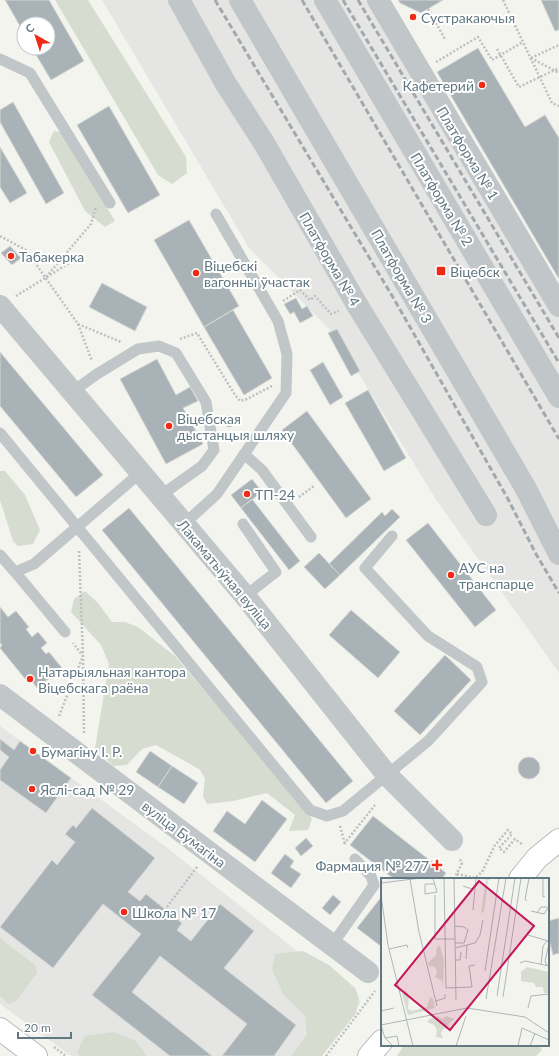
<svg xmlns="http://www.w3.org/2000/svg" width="559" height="1056" viewBox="0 0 559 1056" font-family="Lato,sans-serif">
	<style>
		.built { fill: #e5e5e3 }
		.green { fill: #d6dcd0 }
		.building { fill: #a9b3b7; stroke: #d5d5d2 }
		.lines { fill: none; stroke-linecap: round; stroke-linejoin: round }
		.secondary-casing { stroke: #b3babd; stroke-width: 24 }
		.path { stroke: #bdbfc1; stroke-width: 2.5; stroke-dasharray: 2 2; stroke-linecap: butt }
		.lane { stroke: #c1c6c8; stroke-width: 11 }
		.street { stroke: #c1c6c8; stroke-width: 22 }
		.secondary { stroke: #fff; stroke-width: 22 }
		.rail { stroke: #a1a9ad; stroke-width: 3; stroke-dasharray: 6 3; stroke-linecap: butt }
		.tree { fill: #a7b1a0 }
		.poi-dot { fill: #ef2b15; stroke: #fff; stroke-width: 1.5 }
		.labels { text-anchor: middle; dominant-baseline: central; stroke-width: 4; stroke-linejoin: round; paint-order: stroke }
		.poi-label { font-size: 14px; fill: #617883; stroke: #fff; text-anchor: start }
		.street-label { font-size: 14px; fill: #617883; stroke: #fff }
		.inset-road { fill: none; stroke: #acb7ba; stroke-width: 1 }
		.view { fill: #c2185b; fill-opacity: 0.15; stroke: #c2185b; stroke-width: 2 }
		.inset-edge { fill: none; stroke: #617883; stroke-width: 2 }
	</style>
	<rect width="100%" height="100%" fill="#f4f4ef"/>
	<path class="built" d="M102,0H389L559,283V673L435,498L335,335L249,248Z
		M0,726L165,846L361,1002L319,1056H71L0,1004Z"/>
	<path class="green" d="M55,0H88L186,157L187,173L172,184L158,175Z
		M54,131L61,132L115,221L105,227L85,211L49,142Z
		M0,471H5L25,495L40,530L33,544L18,546L13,541L0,500Z
		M85,591L98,603L112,622H125L138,627L176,657L302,806L312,819L308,830L289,831L295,815L267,793L233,801L207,804L203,796L205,778L199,769L156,745L142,749L127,765L113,766L95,748L109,664L101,645L71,612L74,599Z
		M0,938L36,966L37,973L16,1001L9,1004L0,996Z
		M303,951L329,965L355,988L359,998L356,1013L322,1056H291L307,1034L305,1016L283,994L272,969L275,954Z
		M114,1032L136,1041L147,1056H80L77,1052L85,1036Z
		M404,1045H539L542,1050L536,1056H397Z"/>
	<path class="building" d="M5,0H49L84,61L51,80L32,48H48V24H24V33Z
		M398,0H443L421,13L400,3Z
		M541,0H559V30L555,31Z
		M478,48L525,127L545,115L559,138V279L437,72Z
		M13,102L64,193L46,204L0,122V110Z
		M109,106L160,195L128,213L77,125Z
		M0,147L27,193L10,203L0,187Z
		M189,220L239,306L204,327L154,240Z
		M10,246L21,258L12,265L1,253Z
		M102,283L147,307L135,331L89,307Z
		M296,298L302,309L307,306L313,316L300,323L294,312L290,314L284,304Z
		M233,310L272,378L244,395L204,327Z
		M337,329L360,371L351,376L328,333Z
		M0,352L103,475L76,497L0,406Z
		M157,359L176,395L190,387L198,401L183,408L203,444L166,464L120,379Z
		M323,362L343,397L330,405L310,370Z
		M368,390L406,458L384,471L345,403Z
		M307,411L371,499L346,518L282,430Z
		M252,479L262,492L241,508L231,495Z
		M252,499L300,561L289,570L241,508Z
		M129,508L353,781L326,803L102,530Z
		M392,509L400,517L340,575L329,564L382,512L385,516Z
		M428,523L496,610L475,627L406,540Z
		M319,553L340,575L325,589L304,567Z
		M0,607L8,617L16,611L29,627L26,629L32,637L38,632L47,643L41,648L46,654L49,652L62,668L37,688L29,677L26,680L0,648L2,645L0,643Z
		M351,610L400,652L378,678L329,635Z
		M445,655L471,680L420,735L394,711Z
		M0,739L14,750L20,741L71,778L46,813L0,780V770L9,757L0,750Z
		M150,751L172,766L158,787L136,772Z
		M518 768a11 11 0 1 1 22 0a11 11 0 1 1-22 0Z
		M172,766L198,783L184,804L158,787Z
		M262,800L287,819L255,862L213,831L227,811L245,824Z
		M92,808L155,858L128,892L140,901L146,894L182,923L177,930L191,941L220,904L254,931L224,968L296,1025L274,1056H222L247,1024L160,956L132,992L212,1056H170L92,995L141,934L103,904L53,968L0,927L52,860L57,865L75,842L65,834L73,825L76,828Z
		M373,816L446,873L442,879H394L350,845Z
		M306,838L313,846L301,856L295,848Z
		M285,854L294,861L290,867L301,874L291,888L271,873Z
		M333,895L341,902L330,915L322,908Z
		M382,896V947L357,928Z
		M559,918V953L553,955L548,935V921Z"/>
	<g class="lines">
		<g class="secondary-casing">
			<path id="secondary" d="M520,879L537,858L559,840
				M0,1029L36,1056
				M369,1056L382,1041"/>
		</g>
		<path class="path" d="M503,0L552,103L559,106
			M428,9L445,39
			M497,49L519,87L559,68
			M531,58L559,73
			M531,58L559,45
			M436,62L478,37L492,60L523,42
			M0,236L26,250L78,324L121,342
			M46,277L91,224L96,207
			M16,296L71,262
			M283,301L300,290L310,300L315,296L331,314L339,311
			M78,324L92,361
			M180,339L197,333L235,395L240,401L247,399L272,386
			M299,497L314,486
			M79,551L83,656L84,734
			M59,716L83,656L73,643
			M340,826L345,844
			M344,844L375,805
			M457,874L475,878L482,872L495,845L508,830L512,834L499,848L504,852L515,839L523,845
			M454,879L462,863L459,858
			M167,907L197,867
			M54,1047L66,1056
			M326,1056L375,991"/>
		<path class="lane" d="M0,59L30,73L110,203
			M72,392L97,374L138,349L159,346L176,353L206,402L214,450L202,466L160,496
			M0,433L310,810L327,816L343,811L428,741L482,682L477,667L428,636L365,568L392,536
			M244,454L262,470L311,537
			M184,524L217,494L286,393L287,354L278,321L216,214
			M243,524L276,572L245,596
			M0,555L15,572L34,564L140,473
			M15,572L65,632
			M332,945L374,885L371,876L355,859"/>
		<path class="street" d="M179,0L226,84L264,143L356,303L486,515
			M240,0L525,487L559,554
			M325,0L559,397
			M378,0L559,306
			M0,306L245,596L387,775L452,840
			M0,695L368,972"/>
		<use href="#secondary" class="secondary"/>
		<path class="rail" d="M215,0L394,299L508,499L536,554L559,593
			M302,0L559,439
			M343,0L559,363
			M358,0L559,338"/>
	</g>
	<circle class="tree" cx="229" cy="421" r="6"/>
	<g class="poi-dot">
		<circle cx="413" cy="17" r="4"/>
		<circle cx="482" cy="85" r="4"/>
		<circle cx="11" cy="256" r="4"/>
		<rect x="436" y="266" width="10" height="10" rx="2"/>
		<circle cx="196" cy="273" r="4"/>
		<circle cx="169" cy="426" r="4"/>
		<circle cx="247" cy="494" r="4"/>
		<circle cx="451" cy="575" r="4"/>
		<circle cx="30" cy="679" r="4"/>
		<circle cx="33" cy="751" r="4"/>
		<circle cx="32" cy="789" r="4"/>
		<path d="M435 859h4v4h4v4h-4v4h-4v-4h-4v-4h4z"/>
		<circle cx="124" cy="912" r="4"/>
	</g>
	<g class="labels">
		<g class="poi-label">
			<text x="421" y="17">Сустракаючыя</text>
			<text x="474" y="85" text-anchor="end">Кафетерий</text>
			<text x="19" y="256">Табакерка</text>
			<text x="204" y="265">Віцебскі<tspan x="204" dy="16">вагонны ўчастак</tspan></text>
			<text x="450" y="271">Віцебск</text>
			<text x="177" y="418">Віцебская<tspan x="177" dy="16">дыстанцыя шляху</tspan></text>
			<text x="255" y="494">ТП-24</text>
			<text x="459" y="567">АУС на<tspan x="459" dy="16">транспарце</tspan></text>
			<text x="38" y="671">Натарыяльная кантора<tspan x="38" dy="16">Віцебскага раёна</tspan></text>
			<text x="41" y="751">Бумагіну І. Р.</text>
			<text x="40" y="789">Яслі-сад № 29</text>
			<text x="429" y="865" text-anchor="end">Фармация № 277</text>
			<text x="132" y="912">Школа № 17</text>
		</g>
		<g class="street-label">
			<text transform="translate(468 153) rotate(59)">Платформа № 1</text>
			<text transform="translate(442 199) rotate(59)">Платформа № 2</text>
			<text transform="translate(330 259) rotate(60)">Платформа № 4</text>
			<text transform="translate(402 276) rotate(60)">Платформа № 3</text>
			<text transform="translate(225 574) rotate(50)">Лакаматыўная вуліца</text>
			<text transform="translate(184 834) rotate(37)">вуліца Бумагіна</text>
		</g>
	</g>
	<g transform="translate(381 878)">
		<rect width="168" height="168" fill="#f4f4ef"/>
		<path d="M105,2L107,3L103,34L100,35ZM59,68L63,82L62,110L61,103L54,99L56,95L54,89L48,88L47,85L55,77L56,69ZM146,89L168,94V115H163L162,109H155L153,105L140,103V94ZM24,112L28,117L27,131L31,133L46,129L49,119L52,121L54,130L27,137L21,116ZM57,138L61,141L65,138L74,141L68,145L67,150L62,151L60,155L62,160L55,159L56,152L53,147L46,144L48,141Z" fill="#d6dcd0"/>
		<path class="inset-road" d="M52,0L56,14L44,16V6H53M63,0L65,110L91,109L88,88L94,87M73,0L75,122M96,0L108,1M162,0V19L164,18M29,1L38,54L56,128M0,5L40,0M82,8L91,11L93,9M0,17L7,67L32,168M54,17V61H74M146,23L144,21L148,0M92,32L95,0M150,33L163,36L168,28M156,35L160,29H166M74,48L83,49L87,52L83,65H74M147,57L167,63M74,70L94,65L99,57L102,42M8,71L26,67L27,70M85,81L86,67M74,82H79L80,74M139,85L144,83L168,88M160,87L162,68L166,63M166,88L164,83L168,66M104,93L118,0M116,118L134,0M122,119L140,0M105,121L125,0M55,123L64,120V116M147,130L150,118L168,116M0,133L13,130M25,142L86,130L144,139L168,155M0,147L4,160L12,168M0,147L25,142M4,160L16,158L18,168M75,168L85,138M137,168L141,150L168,162M149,168L154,155"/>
		<path class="view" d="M98,3L153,48L69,152L14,107Z"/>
		<rect width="168" height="168" class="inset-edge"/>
	</g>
	<g transform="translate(36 36) rotate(321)"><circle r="19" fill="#ffffff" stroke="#c0c9cd"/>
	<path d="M0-3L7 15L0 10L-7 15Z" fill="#ef2b15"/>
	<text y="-6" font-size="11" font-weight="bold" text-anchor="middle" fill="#617883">С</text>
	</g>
	<path d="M18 1032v6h53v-6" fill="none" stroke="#617883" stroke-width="2"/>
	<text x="24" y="1032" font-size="12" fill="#617883" stroke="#ffffff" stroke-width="3" paint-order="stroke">20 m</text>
</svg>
